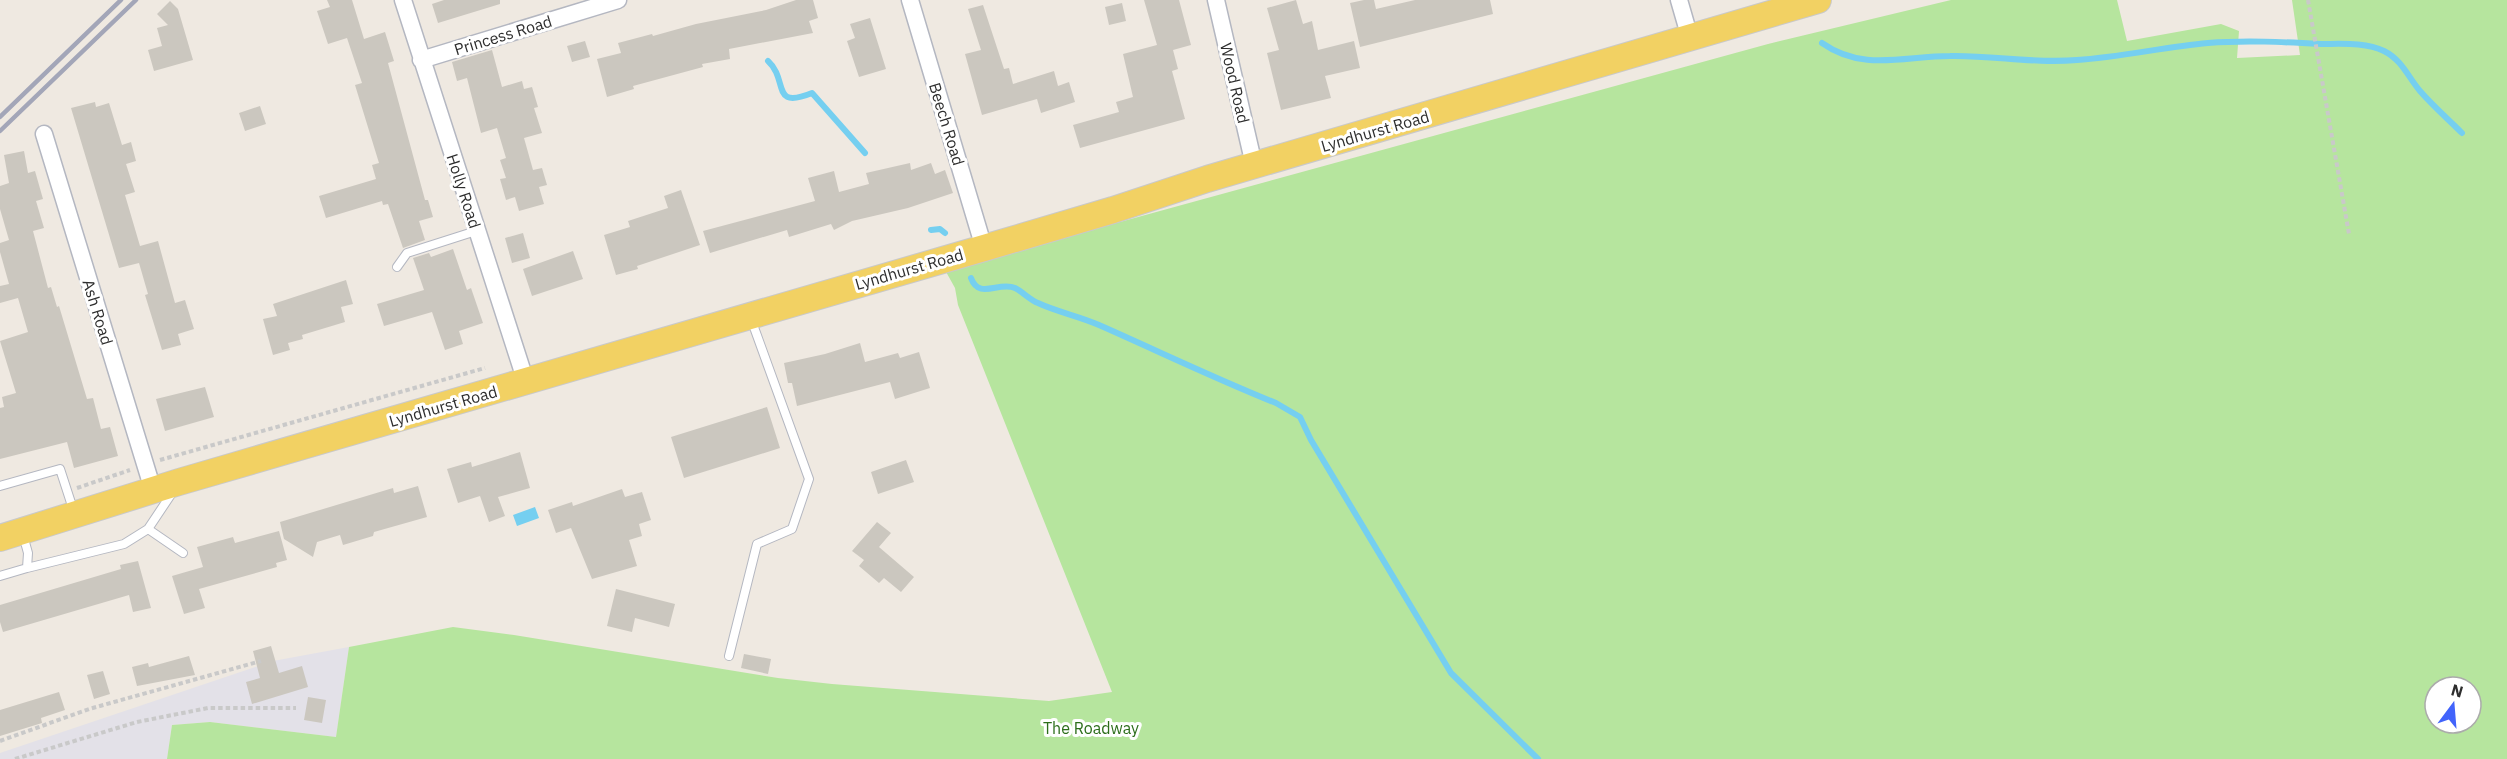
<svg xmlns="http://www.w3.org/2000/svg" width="2507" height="759" viewBox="0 0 2507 759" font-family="'IBM Plex Sans',sans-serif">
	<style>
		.industrial { fill: #e3e1e8 }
		.green { fill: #b6e59e; fill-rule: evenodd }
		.water { fill: #75cff0 }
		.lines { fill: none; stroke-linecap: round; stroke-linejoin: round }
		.stream { stroke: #75cff0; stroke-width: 6 }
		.building { fill: #cbc7bf }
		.lane-casing { stroke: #b4b7c1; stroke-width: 10 }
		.street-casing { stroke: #b4b7c1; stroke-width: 19 }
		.primary-casing { stroke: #c9c9c9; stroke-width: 28 }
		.path { stroke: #c9c9c9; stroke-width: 4; stroke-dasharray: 4.5 3; stroke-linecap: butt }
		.lane { stroke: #fff; stroke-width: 8 }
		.street { stroke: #fff; stroke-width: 16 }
		.primary { stroke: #f2d163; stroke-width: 26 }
		.rail { stroke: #a3a6b8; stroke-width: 4.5 }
		.labels { text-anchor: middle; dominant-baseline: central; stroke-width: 6; stroke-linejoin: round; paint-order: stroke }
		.street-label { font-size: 16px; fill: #2e2e2e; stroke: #fff }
		.park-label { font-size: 16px; fill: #2c6e1b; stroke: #fff }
	</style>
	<rect width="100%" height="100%" fill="#efe9e1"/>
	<path class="industrial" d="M349,647L336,737L210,722L172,725L167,759H0V753L273,661Z"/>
	<path class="green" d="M1951,0H2117L2127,41L2221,24L2239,31L2237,58L2300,55L2292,0H2507V759H167L172,725L210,722L336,737L349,647L453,627L514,635L778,678L832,684L1049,701L1112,692L958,305L955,288L945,270L1768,44ZM2435,687H2471V723H2435Z"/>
	<path class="water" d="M535,507L539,518L517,526L513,515Z"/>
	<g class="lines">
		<path class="stream" d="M1822,43C1863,72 1904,56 1950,56C1993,55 2034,64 2077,60C2121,57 2164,47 2208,43C2245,40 2284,42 2321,44C2341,44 2366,42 2384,51C2402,60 2408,77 2420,91C2433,106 2448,119 2462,133
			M768,61C789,80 770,110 812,93L865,153
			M931,230L940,229L945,233
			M971,278C979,300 999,281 1015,288C1023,292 1030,300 1038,303C1057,312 1079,316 1099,325C1158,351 1216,379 1276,403L1300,417L1311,440L1451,673L1538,759"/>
	</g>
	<path class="building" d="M327,0H352L364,39L385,32L394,61L388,63L425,200H428L433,217L419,221L425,240L403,248L388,204L383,205L382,201L326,218L319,196L376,179L372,165L379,163L355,85L362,83L347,38L328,44L317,11L330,7Z
		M444,0H500V4L438,23L432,4Z
		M796,0H813L818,18L809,21L813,33L729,49L730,59L702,64L703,67L633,86L634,89L607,97L597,59L621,53L618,43L652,34L653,36L696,24L766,10Z
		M1144,0H1179L1191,45L1173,50L1178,69L1172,71L1185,119L1080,148L1073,125L1119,112L1116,102L1133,97L1123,54L1157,45Z
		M1296,0L1303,24L1312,21L1318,50L1354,41L1360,68L1325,76L1331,98L1281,110L1267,53L1279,50L1267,8Z
		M1364,0H1374L1376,9L1415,0H1490L1493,14L1360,47L1350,3Z
		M170,1L178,9L193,60L154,71L148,50L162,46L157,28L168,25L157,14Z
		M1122,3L1126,21L1109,25L1105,7Z
		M983,5L1004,69L1009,68L1013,84L1054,71L1058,86L1069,82L1075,102L1041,113L1037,99L982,115L965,54L981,50L968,9Z
		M870,18L886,69L859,77L847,41L855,38L850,24Z
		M585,41L590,57L572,62L567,46Z
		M492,50L502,87L522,81L524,89L532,87L538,107L534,108L542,133L524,138L533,170L542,168L547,185L539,187L544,204L519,211L515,197L506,200L500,179L506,178L500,160L506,158L497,128L481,133L467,78L457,81L452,62Z
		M95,102L96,107L109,103L122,145L131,142L136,161L126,164L135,192L125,195L140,246L158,241L175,303L185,300L194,329L178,334L181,345L162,350L145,295L148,294L139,263L119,268L71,108Z
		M260,106L266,124L245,131L239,113Z
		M24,151L28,173L35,171L43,199L36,201L44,228L33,231L48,288L51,287L57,307L59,306L87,399L93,398L101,429L110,427L118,456L74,468L67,442L0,459V408L4,407L2,397L16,393L0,341L28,332L18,298L0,303V286L9,284L0,252V243L9,240L0,209V186L9,183L4,155Z
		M910,163L911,170L931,163L935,174L945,170L953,193L908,208L852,221L834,230L831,224L789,237L787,230L710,253L703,231L815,201L808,178L834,171L839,192L869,184L866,173Z
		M681,190L700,245L637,266L638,269L616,275L604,235L630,227L628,221L668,208L664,196Z
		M523,233L530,258L512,263L505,238Z
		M453,249L467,290L471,288L483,323L459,331L463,344L445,350L432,312L384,326L377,304L424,290L413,258L429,253L431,257Z
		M573,251L583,279L532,296L523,269Z
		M346,280L353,304L341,307L345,322L302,335L303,339L288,343L290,350L273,355L263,319L277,316L273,304Z
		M860,343L865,362L898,353L900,358L919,352L930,388L895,399L890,382L797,406L792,383H788L784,363L825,354Z
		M205,387L214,417L165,431L156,399Z
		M767,407L780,448L684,478L671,437Z
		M520,452L530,488L498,497L505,516L489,522L480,496L458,503L447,469L471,462L472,467Z
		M906,460L914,482L878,494L871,472Z
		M418,486L427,517L374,532L373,536L343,545L340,535L317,542L313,557L284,539L280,522L393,488L394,493Z
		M622,489L625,497L642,492L651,520L639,524L642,536L629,540L637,566L592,579L571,528L556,533L548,510L572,502L573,506Z
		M877,522L891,533L879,547L914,577L901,592L884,578L879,583L859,566L864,560L852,551Z
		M279,531L287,560L276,563L277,567L199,589L205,608L184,614L172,576L203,567L197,547L233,537L235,543Z
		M138,561L151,608L133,612L129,595L3,632L0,622V605L121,569L120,565Z
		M616,589L675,604L669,627L635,618L632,632L607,626Z
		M271,646L279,673L302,666L308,687L252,704L246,682L260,678L253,651Z
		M744,654L771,659L768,674L741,668Z
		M189,656L195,675L137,686L132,667L148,663L149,667Z
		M103,671L110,694L94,699L87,675Z
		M59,692L65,710L41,718L42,723L0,736V710Z
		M308,697L326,700L322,723L304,720Z"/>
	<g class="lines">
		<g class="lane-casing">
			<path id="lane" d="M397,267L407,253L476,231
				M0,486L60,469L74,512
				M148,529L183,553
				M27,568L124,544L148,529L174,490
				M0,576L27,568L28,553L23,535
				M729,656L757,544L792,529L809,479L751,319"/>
		</g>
		<g class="street-casing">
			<path id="street" d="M403,0L526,382
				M910,0L984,248
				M1216,0L1254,165
				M1679,0L1690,38
				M421,60L618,0
				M44,134L153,490"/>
		</g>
		<g class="primary-casing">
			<path id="primary" d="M0,538L179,482L984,248L1113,210L1207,179L1818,0"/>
		</g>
		<path class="path" d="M2308,0L2349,234
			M160,460L485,368
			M77,488L130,470
			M0,741L89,709L261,661
			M15,759L137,722L208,708H296"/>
		<use href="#lane" class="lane"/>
		<use href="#street" class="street"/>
		<use href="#primary" class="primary"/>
		<path class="rail" d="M0,117L121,0
			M0,131L136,0"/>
	</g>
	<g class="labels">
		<g class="street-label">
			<text transform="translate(503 35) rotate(-17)">Princess Road</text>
			<text transform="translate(1235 83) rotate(77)">Wood Road</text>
			<text transform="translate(947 124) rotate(73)">Beech Road</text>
			<text transform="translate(1375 131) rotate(-16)">Lyndhurst Road</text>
			<text transform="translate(464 191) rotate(72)">Holly Road</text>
			<text transform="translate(909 269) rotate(-16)">Lyndhurst Road</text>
			<text transform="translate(98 312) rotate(73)">Ash Road</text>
			<text transform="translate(443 406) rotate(-16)">Lyndhurst Road</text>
		</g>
		<g class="park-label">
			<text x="1091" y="728">The Roadway</text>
		</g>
	</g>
	<g transform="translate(2453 705) rotate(16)"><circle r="28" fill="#ffffff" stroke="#ababab" stroke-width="1.5"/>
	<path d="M0-4.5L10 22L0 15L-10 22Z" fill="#4264fb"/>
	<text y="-9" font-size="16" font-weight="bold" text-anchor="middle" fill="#2e2e2e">N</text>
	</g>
</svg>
